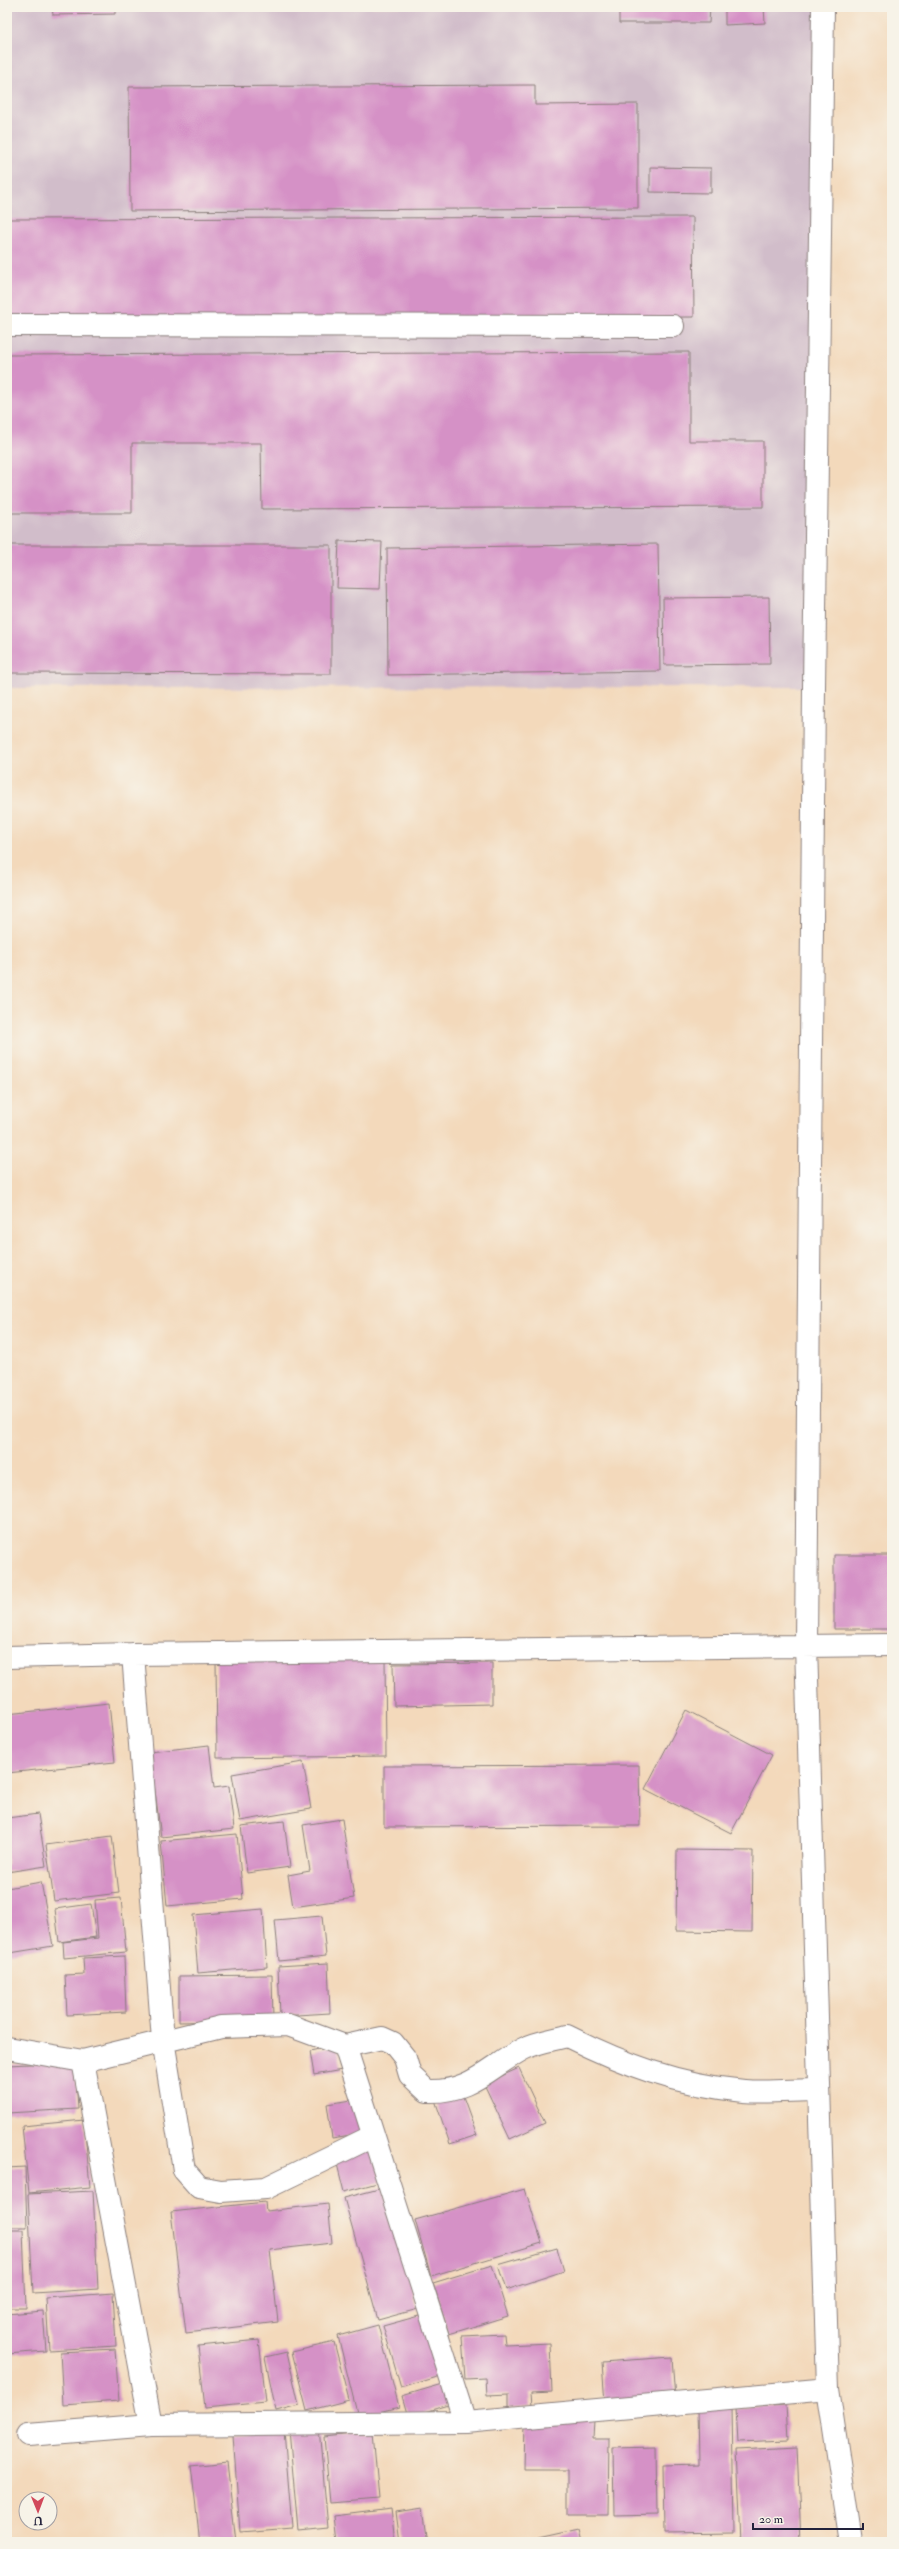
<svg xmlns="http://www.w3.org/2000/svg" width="899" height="2549" viewBox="0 0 899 2549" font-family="'IM FELL Double Pica',serif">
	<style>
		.industrial { fill: #d1bdca }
		.building { fill: #d591c6 }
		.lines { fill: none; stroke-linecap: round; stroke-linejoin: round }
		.minor-casing { stroke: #8a7e7b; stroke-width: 24 }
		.minor { stroke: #fff; stroke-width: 22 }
	</style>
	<rect width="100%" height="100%" fill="#f7f3e8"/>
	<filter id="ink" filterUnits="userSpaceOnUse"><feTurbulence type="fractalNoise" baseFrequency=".025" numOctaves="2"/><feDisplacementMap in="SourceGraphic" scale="8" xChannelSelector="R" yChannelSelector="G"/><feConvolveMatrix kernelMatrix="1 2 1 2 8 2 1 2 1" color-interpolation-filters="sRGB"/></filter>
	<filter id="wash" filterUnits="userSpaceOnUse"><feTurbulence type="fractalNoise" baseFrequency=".012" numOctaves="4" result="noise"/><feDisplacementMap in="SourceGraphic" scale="16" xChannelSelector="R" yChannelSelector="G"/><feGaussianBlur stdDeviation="0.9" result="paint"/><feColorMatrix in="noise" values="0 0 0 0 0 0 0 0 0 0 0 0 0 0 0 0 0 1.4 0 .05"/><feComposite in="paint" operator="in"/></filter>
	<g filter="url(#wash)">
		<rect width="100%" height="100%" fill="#f3d9bb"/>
		<path class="industrial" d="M7,7H823L814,687L7,688Z"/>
		<g id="blocks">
			<path class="building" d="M52,7H115V14L53,15Z
				M619,7H710L709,23H619Z
				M725,7H764L765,23L725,25Z
				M535,85V105L638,104V208L130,211L129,87Z
				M650,167L711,168V193L650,192Z
				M693,217L694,317L7,320V219Z
				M689,352V441H763V507L262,509L261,443H132V513H7V355Z
				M339,541L382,542L380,589L337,588Z
				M658,544L660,671L388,675L387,548Z
				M7,545H331V674L7,673Z
				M769,597L770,664L664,665L663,598Z
				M834,1555H892V1629H834Z
				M385,1658L386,1756L217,1758L216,1660Z
				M492,1663V1704L394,1706L393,1664Z
				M109,1703L115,1762L7,1773V1714Z
				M686,1710L772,1755L731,1833L645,1789Z
				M209,1745L214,1788L229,1786L234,1829L161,1837L150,1752Z
				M303,1762L311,1809L240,1821L232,1774Z
				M639,1765L640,1826L384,1827V1766Z
				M38,1814L46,1866L7,1872V1818Z
				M342,1819L354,1898L293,1907L288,1875L310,1871L303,1825Z
				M284,1821L290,1867L247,1873L241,1826Z
				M237,1834L243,1899L167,1906L161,1841Z
				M112,1836L119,1893L54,1901L46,1845Z
				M677,1850L753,1851L752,1932L676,1931Z
				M41,1882L53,1946L10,1953L7,1938V1888Z
				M121,1898L126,1952L64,1958L63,1942L98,1938L95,1900Z
				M91,1904L96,1937L59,1942L55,1909Z
				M263,1909L267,1967L198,1973L193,1915Z
				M322,1916L326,1956L279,1961L275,1920Z
				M124,1956L126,2012L67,2015L65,1975L84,1974L83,1958Z
				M328,1963L330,2013L280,2016L278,1966Z
				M272,1975L273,2020L179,2022V1976Z
				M337,2045L342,2070L314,2075L310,2051Z
				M75,2062L78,2109L7,2113V2065Z
				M519,2068L545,2123L510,2139L484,2084Z
				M461,2091L477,2135L450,2144L435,2100Z
				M358,2099L363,2133L332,2138L327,2104Z
				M84,2120L90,2187L29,2193L22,2126Z
				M371,2146L381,2182L344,2192L335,2156Z
				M25,2167L27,2227H7V2168Z
				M383,2188L418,2309L378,2320L344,2198Z
				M525,2189L542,2243L431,2276L415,2220Z
				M93,2191L98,2289L33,2293L28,2194Z
				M265,2202L266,2211L328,2204L332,2243L270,2250L278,2322L186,2333L171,2212Z
				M7,2230H23L26,2308H7Z
				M557,2248L564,2271L506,2290L498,2265Z
				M492,2265L508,2316L449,2334L433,2283Z
				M113,2293L116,2346L49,2350L46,2298Z
				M43,2311L46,2351L7,2354V2314Z
				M426,2314L444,2375L401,2388L383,2326Z
				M378,2325L399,2407L358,2417L338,2336Z
				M504,2334L505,2345L550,2343L552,2392L530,2393L531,2406L509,2408V2394L487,2395L486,2378L465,2379L462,2336Z
				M259,2340L266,2402L205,2408L198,2346Z
				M334,2342L349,2400L307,2411L292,2352Z
				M115,2349L119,2401L63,2405L60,2352Z
				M287,2352L299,2405L276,2411L265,2357Z
				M672,2357L675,2399L605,2404L602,2362Z
				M443,2384L449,2405L408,2417L402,2396Z
				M786,2405L788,2440L738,2442L736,2408Z
				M732,2406L734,2532L664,2533L663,2465L699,2464L698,2407Z
				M525,2420H594L593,2439H609L608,2515H568V2470H524Z
				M319,2428L328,2528L298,2531L289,2430Z
				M284,2431L292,2528L240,2532L233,2435Z
				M373,2432L379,2499L330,2503L324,2437Z
				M656,2447L657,2515L614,2516L613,2448Z
				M797,2447L801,2542H741L737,2450Z
				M227,2462L236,2542H200L191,2466Z
				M422,2508L427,2542H400L396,2512Z
				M391,2509L395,2542H337L334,2516Z
				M578,2530L581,2542H528V2541Z"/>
		</g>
	</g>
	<g filter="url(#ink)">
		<use href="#blocks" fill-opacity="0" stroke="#8a7e7b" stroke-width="1"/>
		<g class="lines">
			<g class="minor-casing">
				<path id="minor" d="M823,7L814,687L806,1645L828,2389L851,2542
					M7,325L673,326
					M133,1654L163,2040L184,2170L199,2187L221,2191L266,2188L373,2136
					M7,1657L133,1654L892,1645
					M345,2046L382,2038L393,2043L405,2058L410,2075L427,2091C470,2093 488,2068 523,2049C536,2042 553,2040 567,2036C625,2065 679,2085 744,2091C768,2093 794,2090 818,2090
					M7,2048L83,2061L221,2027L288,2025L345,2046L465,2422
					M83,2061L151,2425
					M28,2435L151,2425L465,2422L828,2389"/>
			</g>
			<use href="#minor" class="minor"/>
		</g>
	</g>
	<rect width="899" height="2549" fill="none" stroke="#f7f3e8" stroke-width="24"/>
	<g transform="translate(38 2511) rotate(179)"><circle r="19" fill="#f7f3e8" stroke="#a29fa3"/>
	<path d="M0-3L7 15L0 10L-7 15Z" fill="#d1495b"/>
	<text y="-6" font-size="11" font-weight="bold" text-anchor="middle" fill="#22223b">U</text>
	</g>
	<path d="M753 2523v6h110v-6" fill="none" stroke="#22223b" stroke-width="2"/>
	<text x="759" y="2523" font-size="12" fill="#22223b" stroke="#f7f3e8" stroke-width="3" paint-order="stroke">20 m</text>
</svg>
